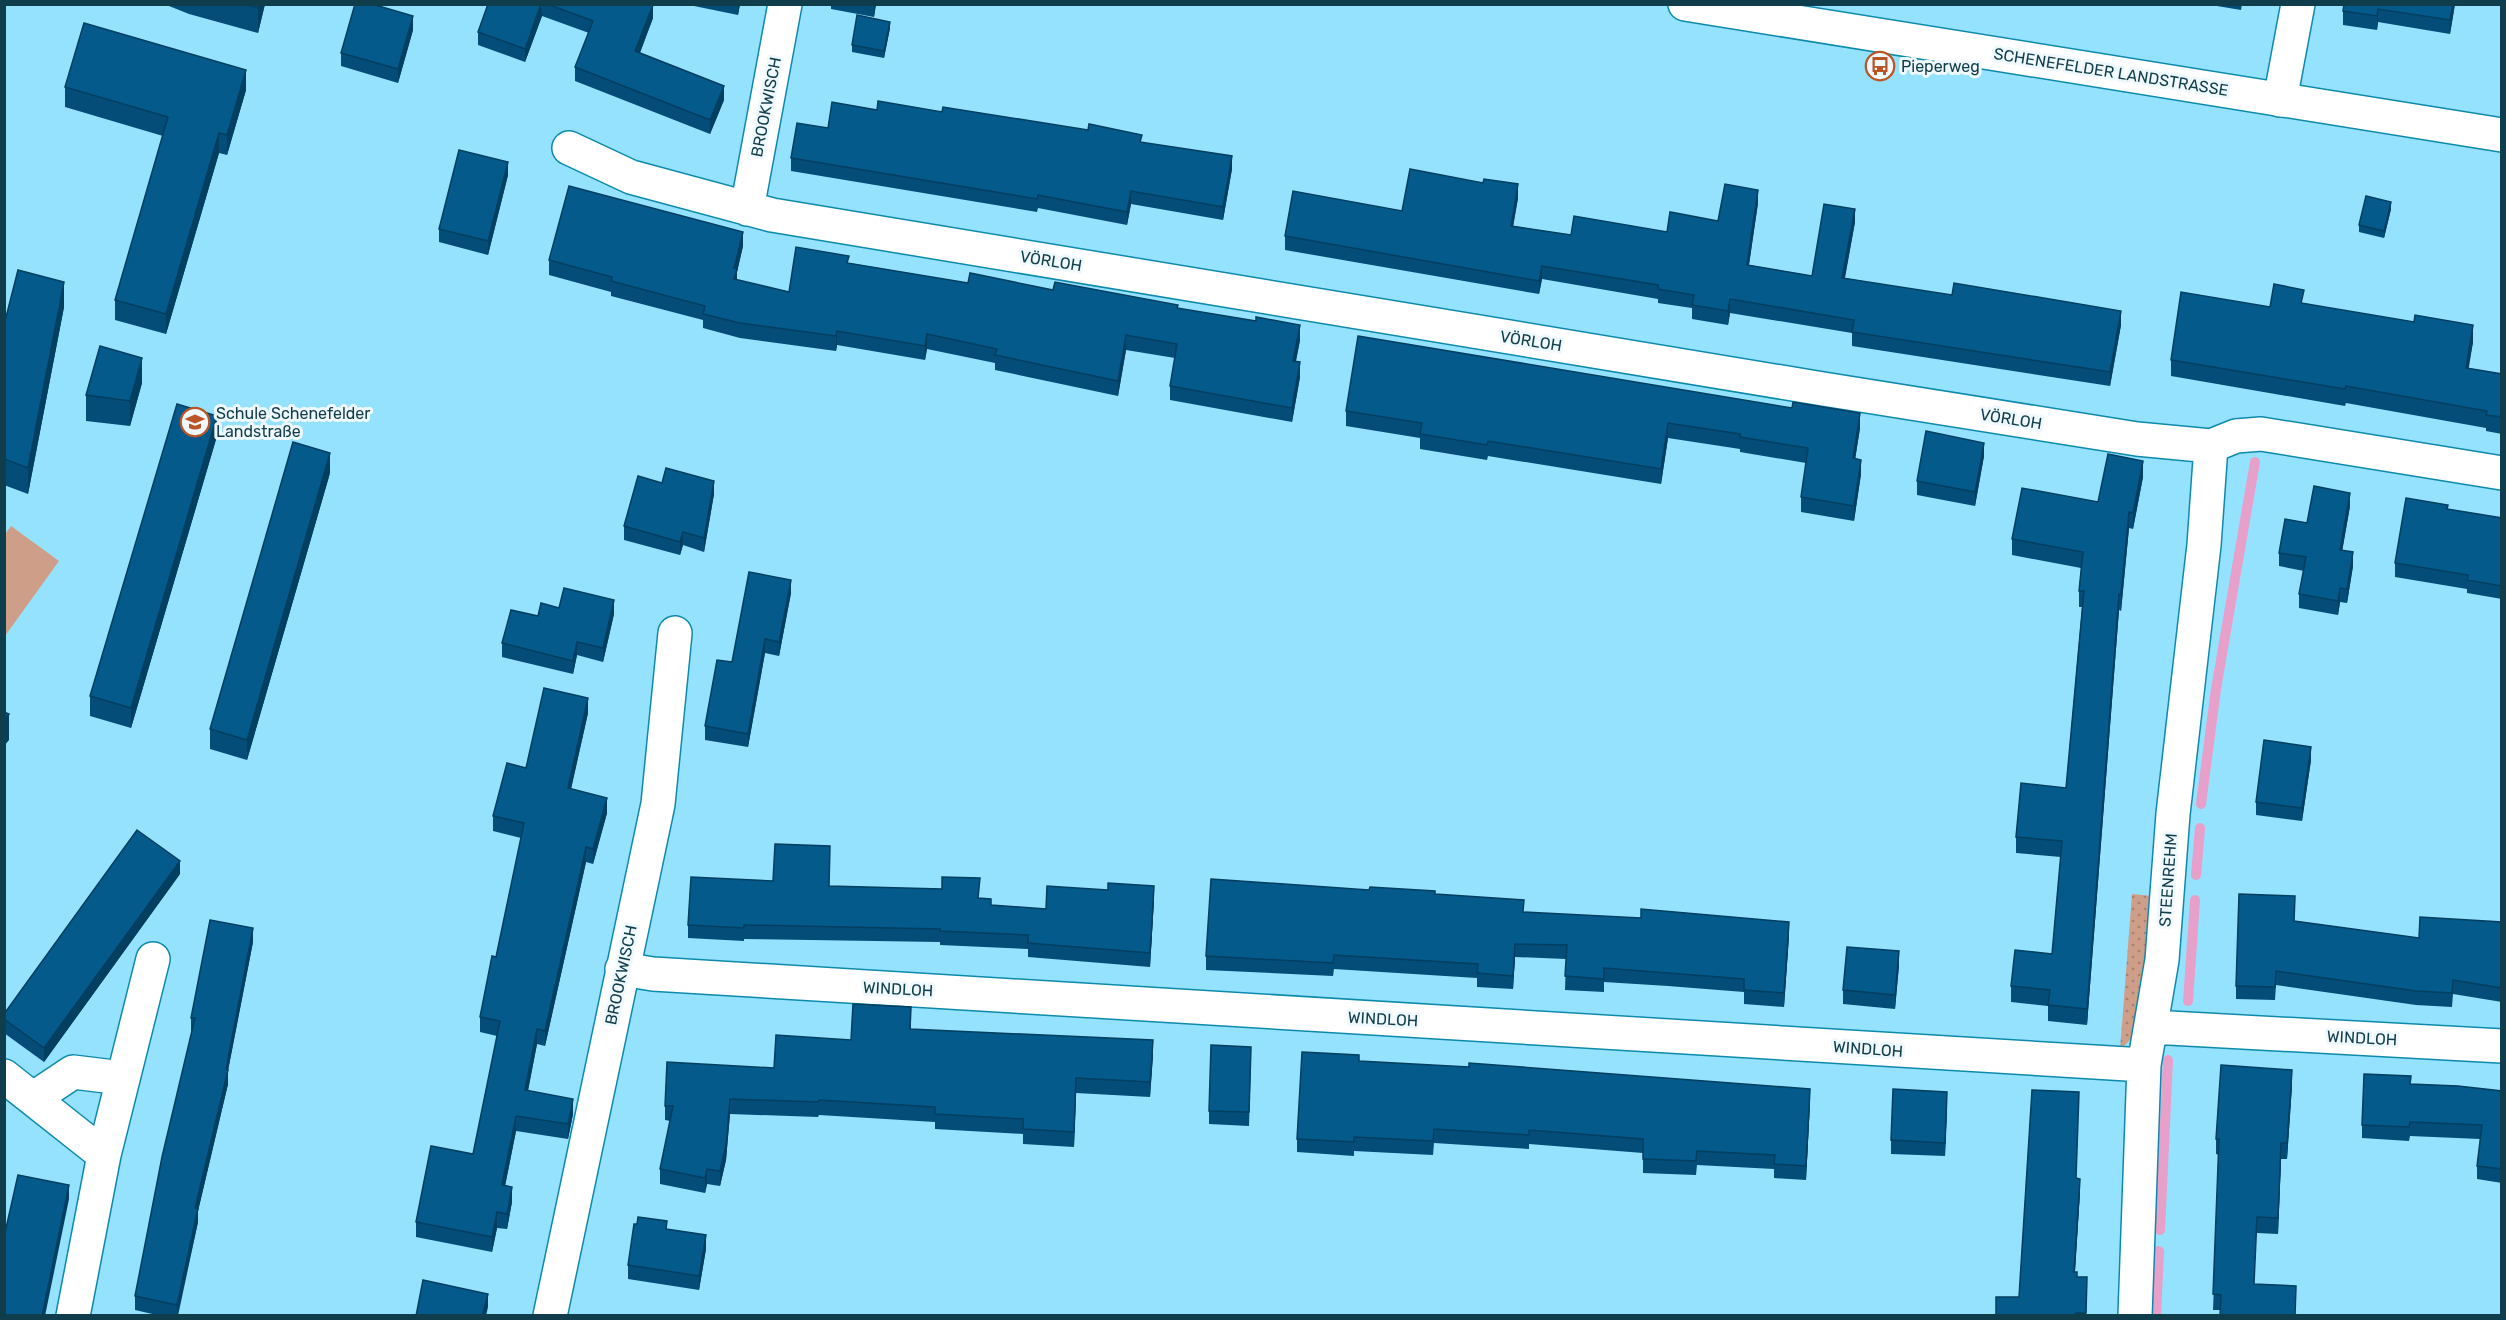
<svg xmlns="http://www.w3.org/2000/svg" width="2506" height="1320" viewBox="0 0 2506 1320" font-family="Rubik,sans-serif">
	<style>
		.grass { fill: url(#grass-dots) }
		.pitch { fill: #cf9e89 }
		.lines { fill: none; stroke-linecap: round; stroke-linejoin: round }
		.stream { stroke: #e7a0ca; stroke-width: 10 }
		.street-casing { stroke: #0d8aab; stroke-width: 36 }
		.secondary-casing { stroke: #0d8aab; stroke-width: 36 }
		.street { stroke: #fff; stroke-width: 33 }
		.secondary { stroke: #fff; stroke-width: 33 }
		.wall { fill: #034d78 }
		.shaded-wall { fill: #033f61 }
		.building { fill: #045a8b; stroke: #033f61; stroke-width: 1.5 }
		.labels { text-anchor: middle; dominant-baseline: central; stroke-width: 6; stroke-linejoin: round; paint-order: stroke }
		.poi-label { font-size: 16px; fill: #103d4b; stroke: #eff8fc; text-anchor: start }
		.street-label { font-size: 16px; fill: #103d4b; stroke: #eff8fc }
	</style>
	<defs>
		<pattern id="grass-dots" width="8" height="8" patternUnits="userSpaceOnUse" patternTransform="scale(1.5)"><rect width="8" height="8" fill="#cf9e89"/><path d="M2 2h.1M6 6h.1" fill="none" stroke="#a78272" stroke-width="1.8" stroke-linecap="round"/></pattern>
	</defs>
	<rect width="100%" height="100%" fill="#95e2ff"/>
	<path class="grass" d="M2132,894L2152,896L2148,960L2134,1036L2120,1050Z"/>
	<path class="pitch" d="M11,526L59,561L5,636V534Z"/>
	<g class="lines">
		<path class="stream" d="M2201,804L2216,689L2255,462
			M2196,875L2200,828
			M2188,1001L2195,900
			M2160,1230L2168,1060
			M2156,1316L2159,1251"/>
		<g class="street-casing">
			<path id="street" d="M2280,100L2298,4
				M569,148L631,177L772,215L1823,389L2137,439L2211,446L2236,436L2261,434L2502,473
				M747,209L785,4
				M622,969L653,974L2144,1065
				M2151,1027L2502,1046
				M4,1076L104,1155
				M34,1098L73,1072L122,1078
				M73,1316L104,1155L153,959
				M550,1316L658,804L675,633
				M2135,1316L2144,1065L2162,960L2173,814L2204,545L2211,446"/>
		</g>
		<g class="secondary-casing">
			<path id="secondary" d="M1685,4L2502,135"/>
		</g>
		<use href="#street" class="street"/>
		<use href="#secondary" class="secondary"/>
	</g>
	<path class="wall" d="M164,4H265L258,33L189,14Z
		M488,4H653V18L640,53L724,100L710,134L575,81V67L589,33L542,16L525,62L478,45V32Z
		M694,4H740L738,15L694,6Z
		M831,4H876L874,17L831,9Z
		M2205,4H2242L2241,10Z
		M2455,4L2450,34L2378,22L2377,30L2343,25V11Z
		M890,28L884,58L852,52V45Z
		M413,30L398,83L341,66V53Z
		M65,87L246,90L227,155L219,153L166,334L115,320V300L163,136L65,107Z
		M877,110L942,112L1142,142L1232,169L1223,220L1131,204L1127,225L1038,208L1037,212L791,171V158L828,128Z
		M508,175L488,255L439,242V229Z
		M1483,183L1518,198L1513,226L1571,235L1667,232L1718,221L1758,203L1749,265L1812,276L1855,222L1845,278L2121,325L2110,386L1852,346V333L1730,313L1728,325L1692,319V308L1658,303V299L1542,279L1539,294L1285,250V236L1402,211Z
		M2391,209L2384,238L2359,232V225Z
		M743,246L737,272V280L789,292L849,263L968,283L1053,290L1178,308L1300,340L1296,361L1300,377L1292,422L1170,400V386L1175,358L1126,350L1118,396L995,370V363L927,349L925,360L837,345L836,351L740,338L703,328V320L611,296V292L549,275V260Z
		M2304,303L2473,342L2468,368L2502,374V434L2486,431V428L2346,403L2345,406L2171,376V360L2270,307Z
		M64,307L28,494L4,485V325Z
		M142,383L130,426L86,421V395Z
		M1346,411L1860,428L1855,459L1861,474L1854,521L1801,512V497L1806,463L1740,452V449L1668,438L1661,484L1488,456L1487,460L1420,449V438L1346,426Z
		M217,436L131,728L90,716V696Z
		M1984,456L1975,506L1917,495V481Z
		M330,473L247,760L210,749V729Z
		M2143,477L2133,529L2129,528L2121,611L2119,610L2087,1025L2048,1021V1006L2011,1002V986L2052,954L2061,857L2016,853V837L2066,788L2082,607H2079V591L2081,568L2012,555V539L2098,502Z
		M662,483L714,494L704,552L683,545L680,555L624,540V526Z
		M2350,506L2342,551L2353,566L2347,603L2340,602L2338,615L2299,608V594L2304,571L2279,566V553L2307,523Z
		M2448,509L2502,518V599L2467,593V589L2395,577V563Z
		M791,593L779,656L765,653L748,747L705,740V726L732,662Z
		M559,608L614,614L603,662L577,655L573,674L502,657V643Z
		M588,713L571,788L607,813L593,864L586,862L545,1046L537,1044L528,1091L573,1114L568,1139L516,1131L505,1186L512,1202L507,1229L497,1228L492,1252L416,1237V1222L473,1154L497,1036L480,1032V1017L496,957L521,838L493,831V816L526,768Z
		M2311,760L2302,821L2256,815V802Z
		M830,859L829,886L979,898L991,905L1046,909L1154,900L1150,967L1028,957V949L940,945V942L744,939V941L688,938V925L773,881Z
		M180,874L44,1062L4,1033V1014Z
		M1369,890L1435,894L1524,912L1789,936L1784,1007L1744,1004V992L1668,986L1604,982V992L1565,990L1566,959L1515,957L1513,989L1477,987V978L1334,969L1333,976L1206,970V956Z
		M2295,921L2419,938L2502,922V1002L2453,994L2452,1007L2416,1005L2276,985L2275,1000L2236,999V986Z
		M253,942L228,1070V1084L198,1211V1222L178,1316H161L135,1310V1296L192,1031H191V1018Z
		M1899,965L1895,1009L1843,1004V990Z
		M911,1022V1029L1153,1055L1150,1097L1076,1093L1074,1147L1023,1144V1134L935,1129V1122L819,1115L818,1117L730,1114L726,1160L720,1186L707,1184L705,1193L660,1184V1169L670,1121L665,1120V1106L774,1068L851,1040Z
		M1251,1060L1249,1126L1209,1124V1111Z
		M1359,1061L1810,1102L1806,1180L1774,1178V1169L1697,1165L1696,1175L1643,1173V1153L1529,1144V1149L1434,1143L1433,1155L1354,1151V1156L1297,1152V1139Z
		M2411,1084L2502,1091V1183L2477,1179V1166L2480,1139L2410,1136L2409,1141L2362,1138V1125Z
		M2292,1086L2287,1159H2281L2278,1234L2257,1233L2220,1310H2213L2219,1155L2216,1154V1139Z
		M1947,1106L1945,1156L1891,1154V1140Z
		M2077,1178L2080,1192L2075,1272L2077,1277L2087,1291L2086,1316H1996L2019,1297Z
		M637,1224L667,1229L706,1249L699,1290L628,1279V1265Z"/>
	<path class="shaded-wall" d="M259,4H265L258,33V8Z
		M541,4L542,16L525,62V49Z
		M738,4H740L738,15Z
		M874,4H876L874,17Z
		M2453,4H2455L2450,34V20Z
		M653,5V18L635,65V51Z
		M2378,9V22L2377,30V16Z
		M413,16V30L398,83V69Z
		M890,22V28L884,58V51Z
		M246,70V90L227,155V135Z
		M724,86V100L710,134V120Z
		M219,133V153L166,334V314Z
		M1232,156V169L1223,220V207Z
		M508,162V175L488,255V241Z
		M1518,184V198L1511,239V226Z
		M1758,190V203L1747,278V265Z
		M1131,191V204L1127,225V212Z
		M2391,202V209L2384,238V231Z
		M1855,209V222L1842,292V278Z
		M743,232V246L737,272V284L734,294V268Z
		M1542,266V279L1539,294V281Z
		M64,282V307L28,494V468Z
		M1730,299V313L1728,325V311Z
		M2121,311V325L2110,386V372Z
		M1300,325V340L1293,375V361Z
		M2473,325V342L2466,385V368Z
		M837,331V345L836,351V336Z
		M927,334V349L925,360V346Z
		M1126,335V350L1118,396V381Z
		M142,358V383L130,426V401Z
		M1300,362V377L1292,422V408Z
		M1860,413V428L1853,473V458Z
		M217,416V436L131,728V708Z
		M1668,423V438L1661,484V469Z
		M1984,443V456L1975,506V492Z
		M330,453V473L247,760V740Z
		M1861,460V474L1854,521V506Z
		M2143,461V477L2133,529V513Z
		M714,481V494L704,552V538Z
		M2350,493V506L2340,564V550Z
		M2129,512V528L2121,611V594Z
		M683,532V545L680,555V542Z
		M2353,552V566L2347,603V589Z
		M791,580V593L779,656V642Z
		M2340,588V602L2338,615V601Z
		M2119,594V610L2087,1025V1009Z
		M614,600V614L603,662V648Z
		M765,639V653L748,747V734Z
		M577,642V655L573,674V661Z
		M588,698V713L568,803V788Z
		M9,714V740L4,746V720Z
		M2311,747V760L2302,821V808Z
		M607,798V813L593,864V849Z
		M586,847V862L545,1046V1031Z
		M180,861V874L44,1062V1048Z
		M1154,886V900L1150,967V953Z
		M1789,922V936L1784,1007V993Z
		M253,928V942L228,1071V1070V1084L198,1211V1222L177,1316V1305L195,1208L226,1069Z
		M1515,944V957L1513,989V976Z
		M1899,951V965L1895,1009V995Z
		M537,1029V1044L525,1105V1090Z
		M1153,1040V1055L1150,1097V1082Z
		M2292,1070V1086L2287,1159V1143Z
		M1076,1078V1093L1074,1147V1132Z
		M1810,1089V1102L1806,1180V1166Z
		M1947,1092V1106L1945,1156V1143Z
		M573,1099V1114L568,1139V1124Z
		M730,1099V1114L726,1160L720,1186V1171Z
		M516,1116V1131L502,1201V1185Z
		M2281,1143V1159L2278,1234V1218Z
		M707,1169V1184L705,1193V1178Z
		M2080,1179V1192L2074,1286V1272Z
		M69,1185V1199L45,1316H42Z
		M512,1187V1202L507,1229V1214Z
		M497,1212V1228L492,1252V1237Z
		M706,1235V1249L699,1290V1276Z
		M488,1294V1307L486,1316H482Z"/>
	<path class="building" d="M245,4H259L258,8Z
		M355,4H372L413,16L398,69L341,53Z
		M488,4H541L525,49L478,32Z
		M547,4L653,5L635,51L724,86L710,120L575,67L593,21Z
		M2344,4H2453L2450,20L2378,9L2377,16L2343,11Z
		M857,15L890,22L884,51L852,45Z
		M84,23L246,70L227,135L219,133L166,314L115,300L168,117L65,87Z
		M878,101L942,112L943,107L1088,130L1089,124L1142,135L1140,142L1232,156L1223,207L1131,191L1127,212L1038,195L1037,199L791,158L797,123L828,128L832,102L877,110Z
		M459,150L508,162L488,241L439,229Z
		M1410,169L1483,183L1484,179L1518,184L1511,226L1571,235L1574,216L1667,232L1670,212L1718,221L1725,184L1758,190L1747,265L1812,276L1824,204L1855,209L1842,278L1952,295L1954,283L2121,311L2110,372L1852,332L1854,320L1730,299L1728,311L1692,305L1694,295L1658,289V285L1542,266L1539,281L1285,236L1293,191L1402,211Z
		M569,186L743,232L734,268L737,269L734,279L789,292L796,247L849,256L847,263L968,283L970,273L1053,290L1055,282L1178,305L1177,308L1256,321V317L1300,325L1293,361L1300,362L1292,408L1170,386L1177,344L1126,335L1118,381L995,355L997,349L927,334L925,346L837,331L836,336L740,323L703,314L705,306L611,281L612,277L549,260Z
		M2366,196L2391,202L2384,231L2359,225Z
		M18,270L64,282L28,468L4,459V325Z
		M2274,284L2304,290L2301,303L2414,322L2415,315L2473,325L2466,368L2502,374V417L2486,415L2487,411L2346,386L2345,389L2171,360L2181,292L2270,307Z
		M1358,336L1792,408L1793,402L1860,413L1853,458L1861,460L1854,506L1801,497L1808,448L1740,437V434L1668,423L1661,469L1488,441L1487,445L1420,434L1422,423L1346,411Z
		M100,346L142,358L130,401L86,395Z
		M177,404L217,416L131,708L90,696Z
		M1926,431L1984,443L1975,492L1917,481Z
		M293,442L330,453L247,740L210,729Z
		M2108,454L2143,461L2133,513L2129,512L2121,594H2119L2087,1009L2048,1005L2050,990L2011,986L2015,950L2052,954L2062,841L2016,837L2021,783L2066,788L2084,591H2079L2083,552L2012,539L2022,488L2098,502Z
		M666,468L714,481L704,538L683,532L680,542L624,526L638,476L662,483Z
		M2314,486L2350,493L2340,550L2353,552L2347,589L2340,588L2338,601L2299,594L2306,557L2279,553L2285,519L2307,523Z
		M2406,498L2448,505L2447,509L2502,518V586L2467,580L2468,575L2395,563Z
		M749,572L791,580L779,642L765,639L748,734L705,726L717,660L732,662Z
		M564,588L614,600L603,648L577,642L573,661L502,643L511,610L538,616L541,603L559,608Z
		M544,688L588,698L568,788L607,798L593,849L586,847L545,1031L537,1029L525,1090L573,1099L568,1124L516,1116L502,1185L512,1187L507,1214L497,1212L492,1237L416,1222L431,1146L473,1154L500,1021L480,1017L492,956L496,957L524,823L493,816L507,763L526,768Z
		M4,712L9,714L4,720Z
		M2264,740L2311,747L2302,808L2256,802Z
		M137,830L180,861L44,1048L4,1019V1014Z
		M775,844L830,846L829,886L942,889V877L980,878L978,898L991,899V905L1046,909L1047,886L1108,890V883L1154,886L1150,953L1028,943V935L940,931V929L744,925V928L688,925L691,877L773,881Z
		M1211,879L1369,890L1370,887L1435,891V894L1524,900L1523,912L1641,918V909L1789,922L1784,993L1744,990V979L1668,973L1604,968V979L1565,976L1567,945L1515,944L1513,976L1477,973L1478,964L1334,955L1333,963L1206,956Z
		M2239,894L2295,896L2294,921L2419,938L2420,917L2502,922V988L2453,980L2452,993L2416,991L2276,971L2275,987L2236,986Z
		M210,920L253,928L226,1069L228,1070L195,1208H198L177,1305L135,1296L162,1157L195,1018H191Z
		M1847,947L1899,951L1895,995L1843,990Z
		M853,1004L911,1007L910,1029L1153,1040L1150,1082L1076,1078L1074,1132L1023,1129V1119L935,1114V1107L819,1100L818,1102L730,1099L726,1145L720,1171L707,1169L705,1178L660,1169L673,1106H665L667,1062L774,1068L776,1035L851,1040Z
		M1211,1045L1251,1047L1249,1112L1209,1111Z
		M1302,1052L1359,1055V1061L1469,1067V1063L1810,1089L1806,1166L1774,1164L1775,1155L1697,1151L1696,1161L1643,1159V1139L1529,1130V1135L1434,1129L1433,1141L1354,1137V1142L1297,1139Z
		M2221,1065L2292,1070L2287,1143H2281L2278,1218L2257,1217L2254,1284L2296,1286L2295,1316H2220L2221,1295L2213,1294L2219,1139H2216Z
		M2364,1074L2411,1076L2410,1084L2458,1086L2502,1091V1169L2477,1166L2482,1125L2410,1122L2409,1127L2362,1125Z
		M1893,1089L1947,1092L1945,1143L1891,1140Z
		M2032,1090L2079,1092L2076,1178L2080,1179L2074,1272H2077V1277H2087L2086,1313H2076L2075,1316H1996V1297H2019Z
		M18,1175L69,1185L42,1316H4V1237Z
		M638,1217L667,1221L666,1229L706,1235L699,1276L628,1265L634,1224H637Z
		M423,1280L488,1294L482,1316H416Z"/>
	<defs>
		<g id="bus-ring" transform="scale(1.5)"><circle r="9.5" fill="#eff8fc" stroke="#bb5526" stroke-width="1.5"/><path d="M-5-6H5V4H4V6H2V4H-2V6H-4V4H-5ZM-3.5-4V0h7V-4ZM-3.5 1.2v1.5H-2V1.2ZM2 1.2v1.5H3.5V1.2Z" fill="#bb5526"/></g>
		<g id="school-ring" transform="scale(1.5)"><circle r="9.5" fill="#eff8fc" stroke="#bb5526" stroke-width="1.5"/><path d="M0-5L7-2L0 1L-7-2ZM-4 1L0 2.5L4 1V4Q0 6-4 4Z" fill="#bb5526"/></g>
	</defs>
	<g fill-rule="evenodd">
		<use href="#bus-ring" x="1880" y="66"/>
		<use href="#school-ring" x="195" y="422"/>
	</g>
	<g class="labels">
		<g class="poi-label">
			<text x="1901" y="66">Pieperweg</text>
			<text x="216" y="413">Schule Schenefelder<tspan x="216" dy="18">Landstraße</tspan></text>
		</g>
		<g class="street-label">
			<text transform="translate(2111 72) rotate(9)">SCHENEFELDER LANDSTRASSE</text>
			<text transform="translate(766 107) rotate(-79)">BROOKWISCH</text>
			<text transform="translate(1051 261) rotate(9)">VÖRLOH</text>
			<text transform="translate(1531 341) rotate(9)">VÖRLOH</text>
			<text transform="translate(2011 419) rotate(9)">VÖRLOH</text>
			<text transform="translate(2168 880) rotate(-86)">STEENREHM</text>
			<text transform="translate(621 975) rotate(-78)">BROOKWISCH</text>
			<text transform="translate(898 989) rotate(3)">WINDLOH</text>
			<text transform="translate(1383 1019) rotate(3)">WINDLOH</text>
			<text transform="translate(2362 1038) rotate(3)">WINDLOH</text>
			<text transform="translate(1868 1049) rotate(4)">WINDLOH</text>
		</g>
	</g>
	<rect width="2506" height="1320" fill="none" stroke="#103d4b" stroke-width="12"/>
</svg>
